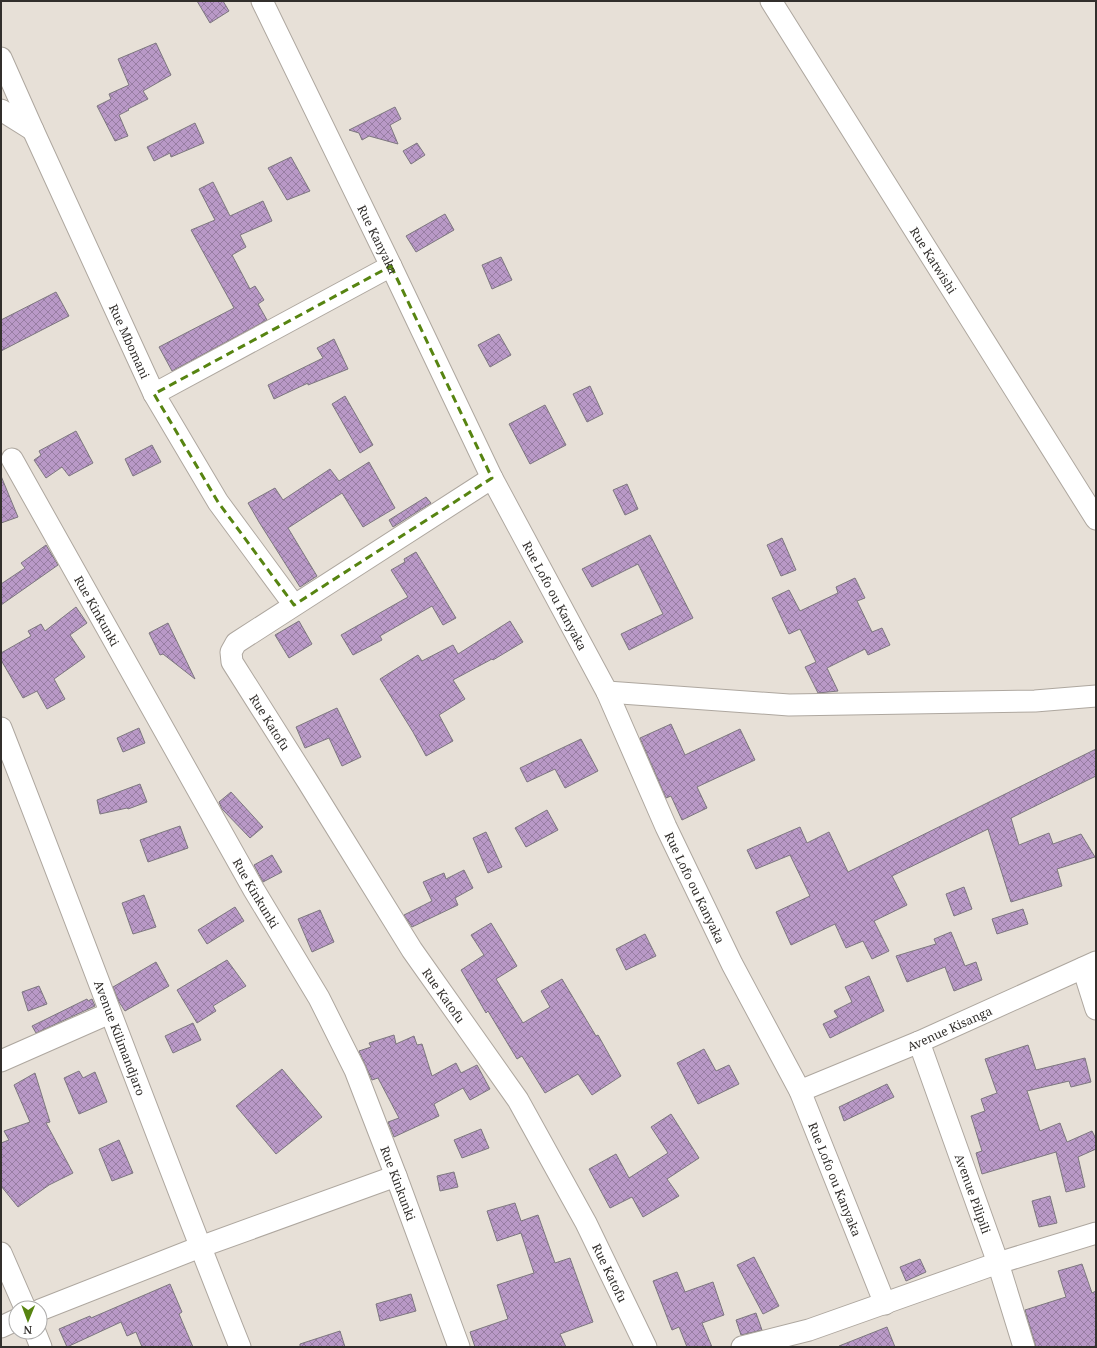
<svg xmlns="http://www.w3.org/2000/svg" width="1097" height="1348" viewBox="0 0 1097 1348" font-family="'Noto Serif',serif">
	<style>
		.building { fill: url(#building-cross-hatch); stroke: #7d777f }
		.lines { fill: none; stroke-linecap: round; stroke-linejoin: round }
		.street-casing { stroke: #aea79f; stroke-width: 23 }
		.street { stroke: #fff; stroke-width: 21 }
		.marked { fill: none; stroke: #578411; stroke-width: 3; stroke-dasharray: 8 5; stroke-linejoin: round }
		.labels { text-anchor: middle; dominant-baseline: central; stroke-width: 3.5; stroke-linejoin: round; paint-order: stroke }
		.street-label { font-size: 12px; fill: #322f2c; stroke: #fff }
	</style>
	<defs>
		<pattern id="building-cross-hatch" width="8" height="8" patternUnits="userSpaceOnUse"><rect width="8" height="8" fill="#b999c7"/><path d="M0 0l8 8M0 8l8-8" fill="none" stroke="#977da2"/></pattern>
	</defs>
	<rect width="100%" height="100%" fill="#e7e0d7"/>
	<path class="building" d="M197,1H223L229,11L210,23Z
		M156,43L171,75L143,91L148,99L128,109L129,110L119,115L128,136L115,141L97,106L111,99L109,94L129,85L118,59Z
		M395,107L401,119L390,125L398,144L369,136L362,140L359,133L349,130Z
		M195,123L204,143L171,157L170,153L154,161L147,147Z
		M417,143L425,155L411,164L403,151Z
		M291,157L310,191L287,200L268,168Z
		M213,182L230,216L263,201L272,221L240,235L246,247L232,255L250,289L255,286L264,300L258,304L267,320L172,371L159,347L234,308L191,230L215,220L199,189Z
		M445,214L454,230L416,252L406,236Z
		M501,257L512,280L492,289L482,265Z
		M56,292L69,316L1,351V320Z
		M499,334L511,355L490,367L478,345Z
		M334,339L348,369L308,385V383L274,399L268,385L323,358L317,348Z
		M590,386L603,414L587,422L573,394Z
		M345,396L373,445L360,453L332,404Z
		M545,405L566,445L530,464L509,424Z
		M76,431L93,463L69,476L62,467L46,478L34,460L41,455L39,451Z
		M152,445L161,462L133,476L125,459Z
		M369,462L395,508L363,527L342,493L288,528L317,576L300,587L259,522L248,503L275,488L283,500L330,469L339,481Z
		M1,476L18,517L1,523Z
		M627,484L638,509L625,515L613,490Z
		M426,497L431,503L393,527L389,520Z
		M650,535L693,618L629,650L621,634L663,614L638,564L592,587L582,569Z
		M782,538L796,570L781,576L767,545Z
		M46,545L58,565L1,605V584L25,568L21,563Z
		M416,552L456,618L443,625L432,606L380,636L382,640L353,655L341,635L408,597L391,570L405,562L404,559Z
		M855,578L865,598L857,601L872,632L882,628L890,645L868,655L865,649L827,668L838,691L818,693L805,667L816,662L800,629L789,634L772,598L789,590L800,611L838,593L836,587Z
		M76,607L87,623L70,635L85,657L54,679L65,699L47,709L37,691L23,698L1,660V653L31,636L28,631L41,624L45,631Z
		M299,621L312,644L289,658L275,635Z
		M510,621L523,642L493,660L492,659L453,680L465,699L439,715L453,741L426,756L413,732L380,679L418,655L422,661L453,645L458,654Z
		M168,623L195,679L163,654L160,655L149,633Z
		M337,708L361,757L342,766L329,738L305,748L296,727Z
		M671,724L685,755L740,729L755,760L697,787L707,808L682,820L671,796L666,798L640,738Z
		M139,728L145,743L123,752L117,738Z
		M581,739L598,771L565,788L555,769L527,782L520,768Z
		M1096,749V776L1011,818L1019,845L1049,833L1053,844L1081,834L1095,857L1057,869L1062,886L1011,902L988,829L892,876L907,905L874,921L889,951L872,959L863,941L846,948L835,924L791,945L776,912L810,896L790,855L756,869L747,850L800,827L807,843L829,832L848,872Z
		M140,784L147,802L128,809L127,808L100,814L97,800Z
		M231,792L263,827L250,838L222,809L219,802Z
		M547,810L558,830L526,847L515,828Z
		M180,826L188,848L148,862L140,840Z
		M486,832L502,867L488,873L473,838Z
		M272,855L282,872L263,882L254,865Z
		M464,870L473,888L455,898L458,905L412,927L404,915L432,901L423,882L444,873L446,879Z
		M964,887L972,909L954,916L946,894Z
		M144,895L156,927L133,934L122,903Z
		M235,907L244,921L207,944L198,930Z
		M1023,909L1028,924L997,934L992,919Z
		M320,910L334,942L312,952L298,919Z
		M491,923L517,966L496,979L523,1023L550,1007L541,991L562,979L596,1036L598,1035L621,1076L592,1095L578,1074L545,1093L522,1056L517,1059L488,1011L486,1013L461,970L484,955L471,935Z
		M951,932L965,966L976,962L982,980L954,991L945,967L907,982L896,956L936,944L934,939Z
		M645,934L656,956L626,970L616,949Z
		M227,960L246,986L213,1006L216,1011L197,1023L177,990Z
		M156,962L169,986L125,1011L119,1002L113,987Z
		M869,976L884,1011L830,1038L823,1024L838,1017L834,1011L852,1002L845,987Z
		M39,986L47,1004L28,1011L22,992Z
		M87,999L88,1001L92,999L95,1006L36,1033L32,1026Z
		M193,1023L201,1040L173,1053L165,1036Z
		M394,1035L396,1044L414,1036L417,1045L422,1044L432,1076L456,1063L461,1073L477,1065L490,1089L470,1100L463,1088L434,1104L439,1116L394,1137L388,1122L399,1118L378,1078L372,1080L359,1051L371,1047L369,1043Z
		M1028,1045L1036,1070L1085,1058L1091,1082L1071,1087L1069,1081L1027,1091L1040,1131L1060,1123L1067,1142L1092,1131L1096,1139V1149L1078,1157L1085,1187L1066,1192L1056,1152L982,1174L976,1153L982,1151L971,1116L985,1111L981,1099L997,1093L985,1059Z
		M704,1049L716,1071L729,1065L739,1084L698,1104L677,1063Z
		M282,1069L322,1117L276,1154L236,1106Z
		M79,1071L83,1078L95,1072L107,1102L79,1114L64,1078Z
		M35,1073L50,1122L46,1123L73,1173L49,1185L18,1207L1,1186V1143L9,1140L4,1131L30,1122L14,1085Z
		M887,1084L894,1097L844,1121L839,1107Z
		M671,1114L699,1158L667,1179L679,1196L643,1217L632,1197L610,1208L589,1169L616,1154L629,1178L668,1153L651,1127Z
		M481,1129L489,1148L462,1158L454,1140Z
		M119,1140L133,1173L112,1181L99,1149Z
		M454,1172L458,1187L440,1191L437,1176Z
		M1050,1196L1057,1223L1039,1227L1032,1201Z
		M515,1203L521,1221L538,1215L555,1263L570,1258L593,1322L560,1334L566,1347H475L470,1332L508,1319L497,1285L534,1273L521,1233L497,1241L487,1211Z
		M754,1257L779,1306L763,1314L737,1265Z
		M920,1259L926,1272L906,1281L900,1267Z
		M1082,1264L1092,1293L1096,1291V1347H1036L1025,1310L1066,1297L1058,1271Z
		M677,1272L685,1292L713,1282L724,1315L702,1323L712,1347H687L679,1327L672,1330L653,1281Z
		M170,1284L182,1312L179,1314L193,1347H142L136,1332L127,1336L121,1322L67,1347L59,1329L90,1316L91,1318Z
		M411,1294L416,1311L380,1321L376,1304Z
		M756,1313L762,1330L741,1335L736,1320Z
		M887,1327L895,1347H839V1346Z
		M340,1331L345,1347H300V1344Z"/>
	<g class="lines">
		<g class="street-casing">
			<g id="street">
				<path id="s1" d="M262,1L391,266L492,478L607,692L666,827L732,964L800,1091L885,1304"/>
				<path id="s2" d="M771,1L1096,519"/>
				<path id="s3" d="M1,58L33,130L154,394L218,502L294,605"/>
				<path d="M1,110L33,130"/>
				<path d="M154,394L391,266"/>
				<path id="s4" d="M12,459L254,890L319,998L355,1070L396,1176L459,1347"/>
				<path id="s5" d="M492,478L236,643L231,652L232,662L308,782L412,950L518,1100L586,1223L646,1347"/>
				<path d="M607,692L789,705L1035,701L1096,696"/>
				<path id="s6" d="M1,728C82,934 158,1142 240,1347"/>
				<path d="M1083,968L1096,1009"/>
				<path id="s7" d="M919,1042L998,1263L1024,1347"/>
				<path d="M1,1061L110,1013"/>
				<path id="s8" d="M800,1091L919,1042L1096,962"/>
				<path d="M1,1253L25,1308"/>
				<path d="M40,1310L200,1247L396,1176"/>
				<path d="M1,1327L16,1320"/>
				<path d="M35,1332L41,1347"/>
				<path d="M742,1347L809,1330L998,1263L1096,1233"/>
			</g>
		</g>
		<use href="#street" class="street"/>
	</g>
	<path class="marked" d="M391,266L492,478L294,605L218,502L154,394Z"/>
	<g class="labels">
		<g class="street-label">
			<text stroke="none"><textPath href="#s1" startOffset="265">Rue Kanyaka</textPath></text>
			<text stroke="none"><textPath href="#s2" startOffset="306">Rue Katwishi</textPath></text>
			<text stroke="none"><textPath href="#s3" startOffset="311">Rue Mbomani</textPath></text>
			<text stroke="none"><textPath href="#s1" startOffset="663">Rue Lofo ou Kanyaka</textPath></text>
			<text stroke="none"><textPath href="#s4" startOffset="174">Rue Kinkunki</textPath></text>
			<text stroke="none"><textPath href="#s5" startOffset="396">Rue Katofu</textPath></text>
			<text stroke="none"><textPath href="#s1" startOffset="987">Rue Lofo ou Kanyaka</textPath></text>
			<text stroke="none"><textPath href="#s4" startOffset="498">Rue Kinkunki</textPath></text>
			<text stroke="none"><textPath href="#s5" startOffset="720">Rue Katofu</textPath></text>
			<text stroke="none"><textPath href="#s8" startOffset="162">Avenue Kisanga</textPath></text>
			<text stroke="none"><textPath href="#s6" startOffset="332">Avenue Kilimandjaro</textPath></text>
			<text stroke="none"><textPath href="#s1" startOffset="1311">Rue Lofo ou Kanyaka</textPath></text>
			<text stroke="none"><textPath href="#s4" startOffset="822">Rue Kinkunki</textPath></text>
			<text stroke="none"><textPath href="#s7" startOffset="161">Avenue Pilipili</textPath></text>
			<text stroke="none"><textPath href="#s5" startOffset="1044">Rue Katofu</textPath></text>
		</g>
	</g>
	<rect width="1097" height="1348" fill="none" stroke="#322f2c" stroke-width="4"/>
	<g transform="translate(28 1320) rotate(181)"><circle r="19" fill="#ffffff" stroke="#adacab"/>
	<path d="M0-3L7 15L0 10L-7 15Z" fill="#578411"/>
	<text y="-6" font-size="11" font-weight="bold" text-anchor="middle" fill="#322f2c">N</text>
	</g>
</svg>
